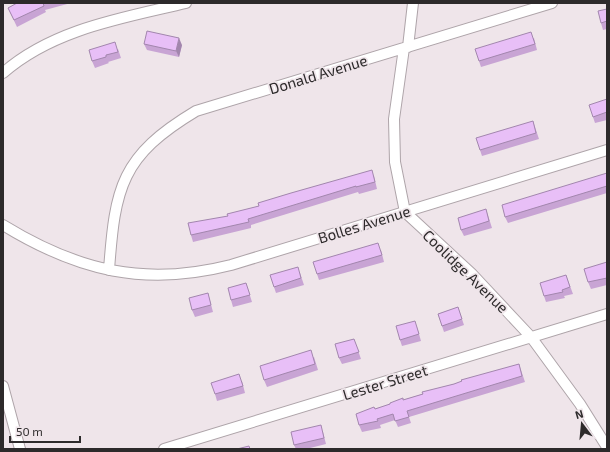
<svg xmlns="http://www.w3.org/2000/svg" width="610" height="452" viewBox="0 0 610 452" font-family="'Exo 2',sans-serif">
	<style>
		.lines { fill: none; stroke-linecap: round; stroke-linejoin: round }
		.street-casing { stroke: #aea4a9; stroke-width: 12 }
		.street { stroke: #fff; stroke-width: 10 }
		.wall { fill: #c8a4d4 }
		.shaded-wall { fill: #a286ad }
		.building { fill: #e8bff7; stroke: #a286ad }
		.labels { text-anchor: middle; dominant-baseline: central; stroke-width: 3.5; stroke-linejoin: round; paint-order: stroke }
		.street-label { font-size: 15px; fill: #2d2a2b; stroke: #efe5ea }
	</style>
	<rect width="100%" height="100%" fill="#efe5ea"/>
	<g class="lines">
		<g class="street-casing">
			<path id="street" d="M408,47L413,3
				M404,48L394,119L395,162L405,212L472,274L531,337L580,404L607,447
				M3,73C53,29 123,18 186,3
				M3,225C78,271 145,287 231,265L607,150
				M109,270C115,187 121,156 196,111L552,3
				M3,386L20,449
				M164,449L607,314"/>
		</g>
		<use href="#street" class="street"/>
	</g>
	<path class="wall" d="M17,3H71L45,10L46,12L17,27L8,8Z
		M607,9V29L603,30L601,23Z
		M534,38L537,50L481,67L479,61Z
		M144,44L182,45L179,57L147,50Z
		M118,49L121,58L108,62L109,63L95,68L92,61Z
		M607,99V120L595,123L593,117Z
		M533,121L539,139L482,156L480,150Z
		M607,173V193L508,223L505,217Z
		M374,176L377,189L359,194L358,192L251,225V228L193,242L191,235L228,216Z
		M486,209L492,228L464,236L461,230Z
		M381,250L384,262L319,280L317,274Z
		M607,262V285L591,289L588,282Z
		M300,273L304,285L276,293L274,287Z
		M566,275L573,294L564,296L565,298L546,302L544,296Z
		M246,283L252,302L233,307L231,300Z
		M208,293L213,312L195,317L192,310Z
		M458,307L464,325L444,332L438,314Z
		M417,327L421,341L402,346L400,340Z
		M354,339L361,359L342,364L339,358Z
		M314,357L318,370L267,387L264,380Z
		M519,364L525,382L409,417L411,423L398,427L395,420L380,425L381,428L362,432L359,425L375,409L454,384Z
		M242,381L245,393L217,401L215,394Z
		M323,432L326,444L306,449H296L294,445Z"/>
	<path class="shaded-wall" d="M179,38L182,45L179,57L176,51Z"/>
	<path class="building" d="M17,3H44H43L44,6L14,20L8,8Z
		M607,9V21L601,23L598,11Z
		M147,31L179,38L176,51L144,44Z
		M531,32L535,44L479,61L475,49Z
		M115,42L118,52L106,55V57L92,61L89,50Z
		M607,99V112L593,117L589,105Z
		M533,121L536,133L480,150L476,138Z
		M372,170L375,182L356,187V186L248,219L249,222L191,235L188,223L228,216L227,214L259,206L258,203L291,193Z
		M607,173V186L505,217L502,205Z
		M486,209L489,221L461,230L458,218Z
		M378,243L382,255L317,274L313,262Z
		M607,262V278L588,282L584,269Z
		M298,267L301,278L274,287L270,275Z
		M566,275L570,287L562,290L563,292L544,296L540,283Z
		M246,283L250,295L231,300L228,288Z
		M208,293L211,305L192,310L189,298Z
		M458,307L462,319L442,326L438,314Z
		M415,321L419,334L400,340L396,326Z
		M354,339L359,352L339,358L335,344Z
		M311,350L315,364L264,380L260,366Z
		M519,364L522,376L407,411L409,417L395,421L393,414L377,419L378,421L359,425L356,414L374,407L375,409L390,404V403L403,398V400L423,394L422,392L454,384L462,381L461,380Z
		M239,374L243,386L215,394L211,383Z
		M321,425L324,438L294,445L291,432Z
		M249,446L250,449H237Z"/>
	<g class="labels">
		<g class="street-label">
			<text transform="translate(318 74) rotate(-17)">Donald Avenue</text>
			<text transform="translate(364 224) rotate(-17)">Bolles Avenue</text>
			<text transform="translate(466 271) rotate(44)">Coolidge Avenue</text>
			<text transform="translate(385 382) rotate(-17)">Lester Street</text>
		</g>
	</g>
	<rect width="610" height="452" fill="none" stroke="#2d2a2b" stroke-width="8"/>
	<g transform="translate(582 424) rotate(344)" stroke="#efe5ea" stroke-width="3" paint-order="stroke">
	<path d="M0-3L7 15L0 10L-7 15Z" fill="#2d2a2b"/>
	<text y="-6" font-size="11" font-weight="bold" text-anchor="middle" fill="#2d2a2b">N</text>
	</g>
	<path d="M10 436v6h70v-6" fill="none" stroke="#2d2a2b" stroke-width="2"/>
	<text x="16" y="436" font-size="12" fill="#2d2a2b" stroke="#efe5ea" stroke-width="3" paint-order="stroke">50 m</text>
</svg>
